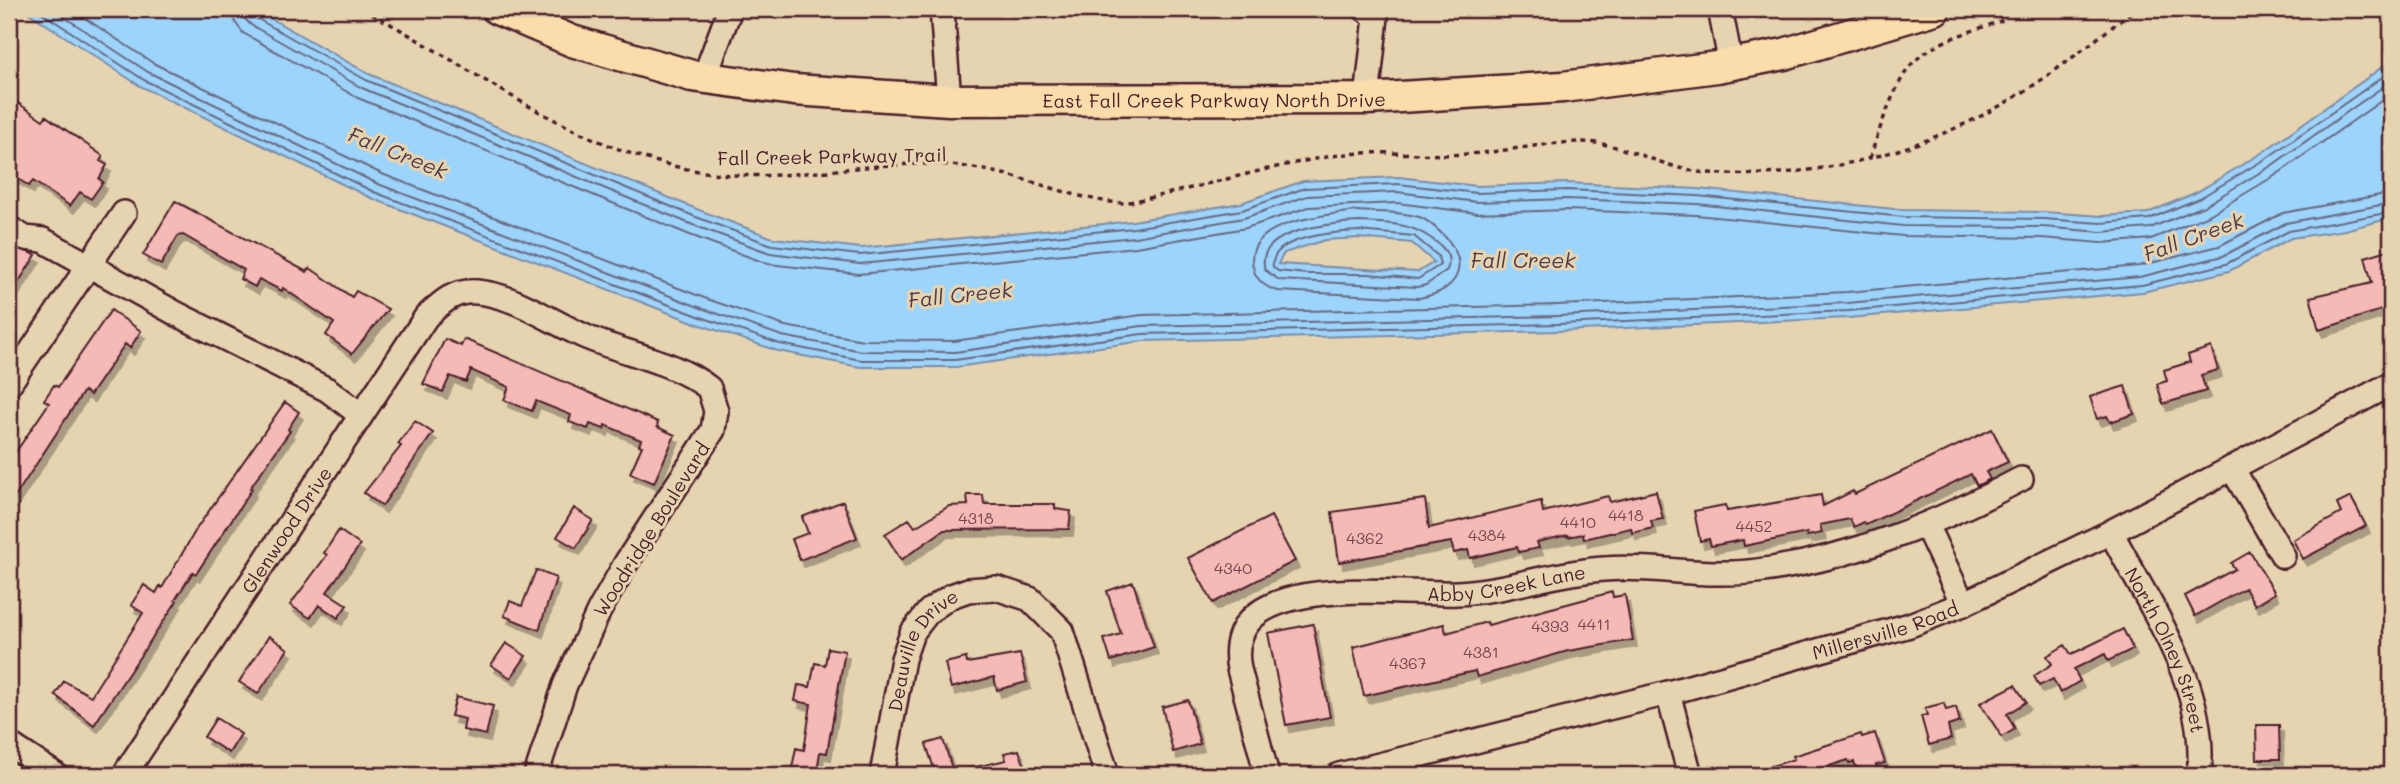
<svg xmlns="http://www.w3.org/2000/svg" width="2400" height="784" viewBox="0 0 2400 784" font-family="Mali,sans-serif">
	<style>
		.water { fill: #9cd4fc; stroke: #7b8ca8; stroke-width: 2; fill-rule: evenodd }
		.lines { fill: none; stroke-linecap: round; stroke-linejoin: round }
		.shore { stroke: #6b677f; stroke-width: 2 }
		.building { fill: #f5b9b6; stroke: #4a1f2b; stroke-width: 2; filter: url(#shadow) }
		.minor-casing { stroke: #4a1f2b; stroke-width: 28 }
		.major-casing { stroke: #4a1f2b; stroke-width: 35 }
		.path { stroke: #4a1f2b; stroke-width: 3.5; stroke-dasharray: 5 5; stroke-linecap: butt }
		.minor { stroke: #e6d4b1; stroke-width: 23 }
		.major { stroke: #fbddab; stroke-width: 30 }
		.labels { text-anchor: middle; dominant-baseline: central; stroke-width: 6; stroke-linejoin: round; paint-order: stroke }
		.number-label { font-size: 16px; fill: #75464e }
		.street-label { font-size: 19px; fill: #4a1f2b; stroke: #e6d4b1 }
		.water-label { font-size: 21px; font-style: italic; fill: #563a4a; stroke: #e6d4b1 }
	</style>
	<defs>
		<filter id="shadow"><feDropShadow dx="4" dy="7" stdDeviation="0" flood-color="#0004"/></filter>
	</defs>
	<rect width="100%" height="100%" fill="#e6d4b1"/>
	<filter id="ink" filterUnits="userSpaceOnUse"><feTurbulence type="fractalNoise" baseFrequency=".0143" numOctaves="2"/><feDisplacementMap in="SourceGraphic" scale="14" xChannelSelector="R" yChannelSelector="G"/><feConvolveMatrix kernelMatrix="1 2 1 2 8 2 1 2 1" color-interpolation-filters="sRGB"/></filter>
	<g filter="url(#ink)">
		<path class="water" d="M23,9H254L369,74L699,210L773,238L861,248L1133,221L1241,203L1303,181L1398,177L1477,186L1567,183L1698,189L1904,210L2044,212L2102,216L2148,213L2197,192L2263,152L2391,61V218L2345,230L2291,238L2229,271L2143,292L1848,318L1559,331L1143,341L956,367H860L778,351L698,324L371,198L140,86ZM1359,238L1412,243L1434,262L1418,272L1278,264L1284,253L1325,240Z"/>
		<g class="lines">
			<path class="shore" d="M36,9L144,80L374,192L701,317L780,344L861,360H955L1142,334L1559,324L1848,311L2142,285L2226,264L2289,231L2391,212
				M52,9L148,72L378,184L704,309L782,336L862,351L955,352L1142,326L1559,316L1847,303L2140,277L2223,256L2286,223L2391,203
				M71,9L153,63L382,174L707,299L785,326L863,340L954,341L1142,315L1558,305L1847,292L2139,266L2219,246L2283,213L2391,193
				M232,9L235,22L243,33L358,98L690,235L768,264L859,274L1136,247L1246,228L1309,207L1397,203L1477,213L1567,210L1696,215L1903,236L2042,238L2101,243L2151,239L2209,215L2276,175L2391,94
				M243,9L244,18L251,25L362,88L693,225L770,253L860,264L1135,237L1244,218L1307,196L1397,192L1477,202L1567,199L1697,204L1903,226L2043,227L2101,232L2150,228L2204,206L2271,166L2391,81
				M252,9L256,18L366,80L696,217L772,245L860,255L1134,228L1242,210L1305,188L1398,184L1477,193L1567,190L1697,196L1904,217L2043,219L2101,223L2149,219L2200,198L2267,158L2391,71
				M1357,211C1377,213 1402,211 1422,218C1428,221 1434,226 1439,231C1472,260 1462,291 1419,298L1278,291C1267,288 1258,282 1254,271C1238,220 1328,215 1357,211Z
				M1360,222C1395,224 1412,222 1440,245C1448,253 1451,259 1447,270L1426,285L1417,287L1279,280L1265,270C1253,229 1334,223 1360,222Z
				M1358,231L1414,236L1438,256L1440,265L1418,279L1369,274H1307L1278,271L1273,267C1269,236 1337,232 1358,231Z"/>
		</g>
		<path class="building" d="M9,97L43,120L46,116L103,156L100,161L107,165L99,179L103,182L91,199L80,192L70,206L33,181L29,186L9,173Z
			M175,201L307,272L310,268L352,297L356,291L388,309L352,354L326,335L334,323L283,288L282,291L259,279L255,287L240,279L244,270L183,235L178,236L161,265L143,255Z
			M12,246L36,255L9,297V250Z
			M2391,249V307L2319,330L2310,297L2372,283L2365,257Z
			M111,310L141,331L130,348L125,344L90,395L84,391L9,506V462L49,403L44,400L54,385L58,387Z
			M445,339L461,346L464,339L658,422L657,427L675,435L654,483L630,473L642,446L639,445L641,440L605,425L604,429L590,424L588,429L569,422L571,415L536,401L532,411L504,400L509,387L471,370L466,382L450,376L443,392L423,384Z
			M2211,347L2218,370L2201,375L2206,391L2163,404L2157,384L2167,381L2164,370L2190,362L2188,355Z
			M2125,386L2134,414L2110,422L2107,416L2097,419L2090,397Z
			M285,402L299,412L288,429L290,431L250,488L252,489L196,574L193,572L175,600L177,601L94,725L55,695L64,681L91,696L143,613L131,605L144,585L156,593L160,586L162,588L197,528Z
			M415,421L433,433L382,506L364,493L401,446L398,444Z
			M1992,429L2008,462L1986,472L1990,479L1977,486L1971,474L1866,525L1864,522L1854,527L1850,519L1820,525L1822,533L1807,536V533L1744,546L1743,540L1711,546L1709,539L1700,541L1694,511L1725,505L1727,511L1821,495L1823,506L1853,491L1855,494Z
			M1656,491L1663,519L1651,521L1653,528L1632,533L1631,528L1584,539L1583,534L1568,537V535L1537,542L1539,548L1519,552L1517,547L1470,558L1468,550L1454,553L1451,542L1339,562L1332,512L1425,499L1429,528L1541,501L1543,512L1608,496L1610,502Z
			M967,495H983L984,504H1055V509L1071,511L1069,529L944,530L901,560L885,534L909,519L915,527L949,506L968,505Z
			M2351,497L2366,526L2303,559L2293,540L2341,513L2337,504Z
			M843,501L857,538L800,560L792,539L808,533L802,517Z
			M574,508L593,520L576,548L557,537Z
			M1271,516L1295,561L1213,603L1188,558Z
			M339,530L360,545L327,592L347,605L338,618L319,605L310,618L290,605L327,555L324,553Z
			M2250,552L2275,593L2255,605L2245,588L2195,616L2185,596L2235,569L2231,563Z
			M536,570L556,578L539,630L504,616L510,601L522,606Z
			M1133,582L1154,647L1111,661L1104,639L1121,634L1107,591Z
			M1612,592L1613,597L1625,595L1633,640L1568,651L1477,677L1475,671L1364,696L1353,647L1444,624L1446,633L1487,622L1488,625Z
			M1313,624L1330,717L1286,725L1268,633Z
			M2123,629L2133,649L2108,661L2105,654L2074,669L2080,681L2060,693L2053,679L2039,686L2034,676L2052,664L2047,656L2065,645L2071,654L2078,651Z
			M269,636L288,649L258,694L239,682Z
			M506,643L526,656L511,678L491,665Z
			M828,648L845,651L827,753L820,752L817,772L792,768L796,748L804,750L811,704L795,701L798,685L810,687L815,663L825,665Z
			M1020,654L1027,682L997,690L994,677L951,688L945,663L966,658L967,663Z
			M2015,685L2026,702L2007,714L2015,729L2002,737L1980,703Z
			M456,697L493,706L486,735L463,730L465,719L451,716Z
			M1188,700L1200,744L1173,752L1162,707Z
			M1944,703L1946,710L1956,707L1960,722L1948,726L1951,739L1929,745L1921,716L1927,715L1925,708Z
			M216,718L241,734L229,753L204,737Z
			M2256,725H2279L2280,759H2257Z
			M1875,733L1885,763L1876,765L1879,775H1863L1861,768L1857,769L1854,762L1849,763L1848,760L1801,775H1754L1753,772L1794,759L1793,756L1861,734L1862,737Z
			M943,739L954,775H936L926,744Z
			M1019,750L1028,775H967V769L1006,760L1004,753Z"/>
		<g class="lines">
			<g class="minor-casing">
				<g id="minor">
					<path d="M942,9L949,100"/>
					<path d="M1365,9L1376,17L1367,99"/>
					<path d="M1720,9L1731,65"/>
					<path d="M704,78L730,9"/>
					<path d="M9,228L25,238L43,240L177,314L328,390L361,415"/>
					<path d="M9,384L124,213"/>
					<path d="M2232,468L2283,556"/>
					<path d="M1926,525L1963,604"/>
					<path id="s1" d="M2111,532C2150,608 2209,687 2199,775"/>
					<path d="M1668,693L1690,775"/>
					<path d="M9,744L56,775"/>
					<path id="s2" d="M124,775L426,317C442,302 454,290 477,292C515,295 551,322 586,337C626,354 674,361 709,388L716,411L713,430L626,563L599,611L565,685L536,775"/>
					<path id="s3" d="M882,775L903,659L912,633L929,611L951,596L968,590L996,588L1030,599L1062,631L1107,775"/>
					<path id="s4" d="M1267,775L1239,669C1219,566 1402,596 1457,593C1507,591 1554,572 1604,569C1655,565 1706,578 1757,571C1851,559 1938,523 2021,479"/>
					<path id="s5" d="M1339,775L1668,693L1910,625L1963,604L2111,532L2391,384"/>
				</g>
			</g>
			<g class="major-casing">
				<g id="major">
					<path id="s6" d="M497,9L572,41L692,76L794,90L949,100L1367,99L1563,87L1717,67L1784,54L1935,9"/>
				</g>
			</g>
			<path class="path" d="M363,9C479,70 587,161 721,174C790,181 860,163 928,164C962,164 1000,172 1032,182C1063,191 1093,202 1125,203C1196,189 1266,166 1339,155C1380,149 1425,157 1467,154C1504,152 1541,143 1579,142C1623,141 1664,170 1708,173C1823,182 1942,147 2037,83C2071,60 2103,33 2136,9
				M1870,158C1878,133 1897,75 1917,59C1940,39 1973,31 2001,21L1999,13"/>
			<use href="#minor" class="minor"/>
			<use href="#major" class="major"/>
		</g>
	</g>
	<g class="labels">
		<g class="number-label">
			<text x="1626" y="514">4418</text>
			<text x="976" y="517">4318</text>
			<text x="1578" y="521">4410</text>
			<text x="1754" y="525">4452</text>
			<text x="1487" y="534">4384</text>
			<text x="1365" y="537">4362</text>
			<text x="1233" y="567">4340</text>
			<text x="1594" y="623">4411</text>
			<text x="1550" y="625">4393</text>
			<text x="1481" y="651">4381</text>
			<text x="1408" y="662">4367</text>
		</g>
		<g class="street-label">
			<text stroke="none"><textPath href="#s6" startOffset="730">East Fall Creek Parkway North Drive</textPath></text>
			<text transform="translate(832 156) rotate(-1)">Fall Creek Parkway Trail</text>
			<text stroke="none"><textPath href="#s2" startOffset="294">Glenwood Drive</textPath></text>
			<text transform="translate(651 529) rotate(-58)">Woodridge Boulevard</text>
			<text stroke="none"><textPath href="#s4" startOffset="425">Abby Creek Lane</textPath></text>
			<text stroke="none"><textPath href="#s5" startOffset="565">Millersville Road</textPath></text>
			<text stroke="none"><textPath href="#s1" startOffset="131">North Olney Street</textPath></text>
			<text stroke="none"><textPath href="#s3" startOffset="135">Deauville Drive</textPath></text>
		</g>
		<g class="water-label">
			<text transform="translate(398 152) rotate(22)">Fall Creek</text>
			<text transform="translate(2193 236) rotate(-20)">Fall Creek</text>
			<text x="1523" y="259">Fall Creek</text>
			<text transform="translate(960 294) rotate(-6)">Fall Creek</text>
		</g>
	</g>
	<rect width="2400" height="784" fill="none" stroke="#e6d4b1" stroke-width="35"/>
	<rect x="18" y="18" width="2365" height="749" fill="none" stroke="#4a1f2b" stroke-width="2.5" filter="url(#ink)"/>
</svg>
